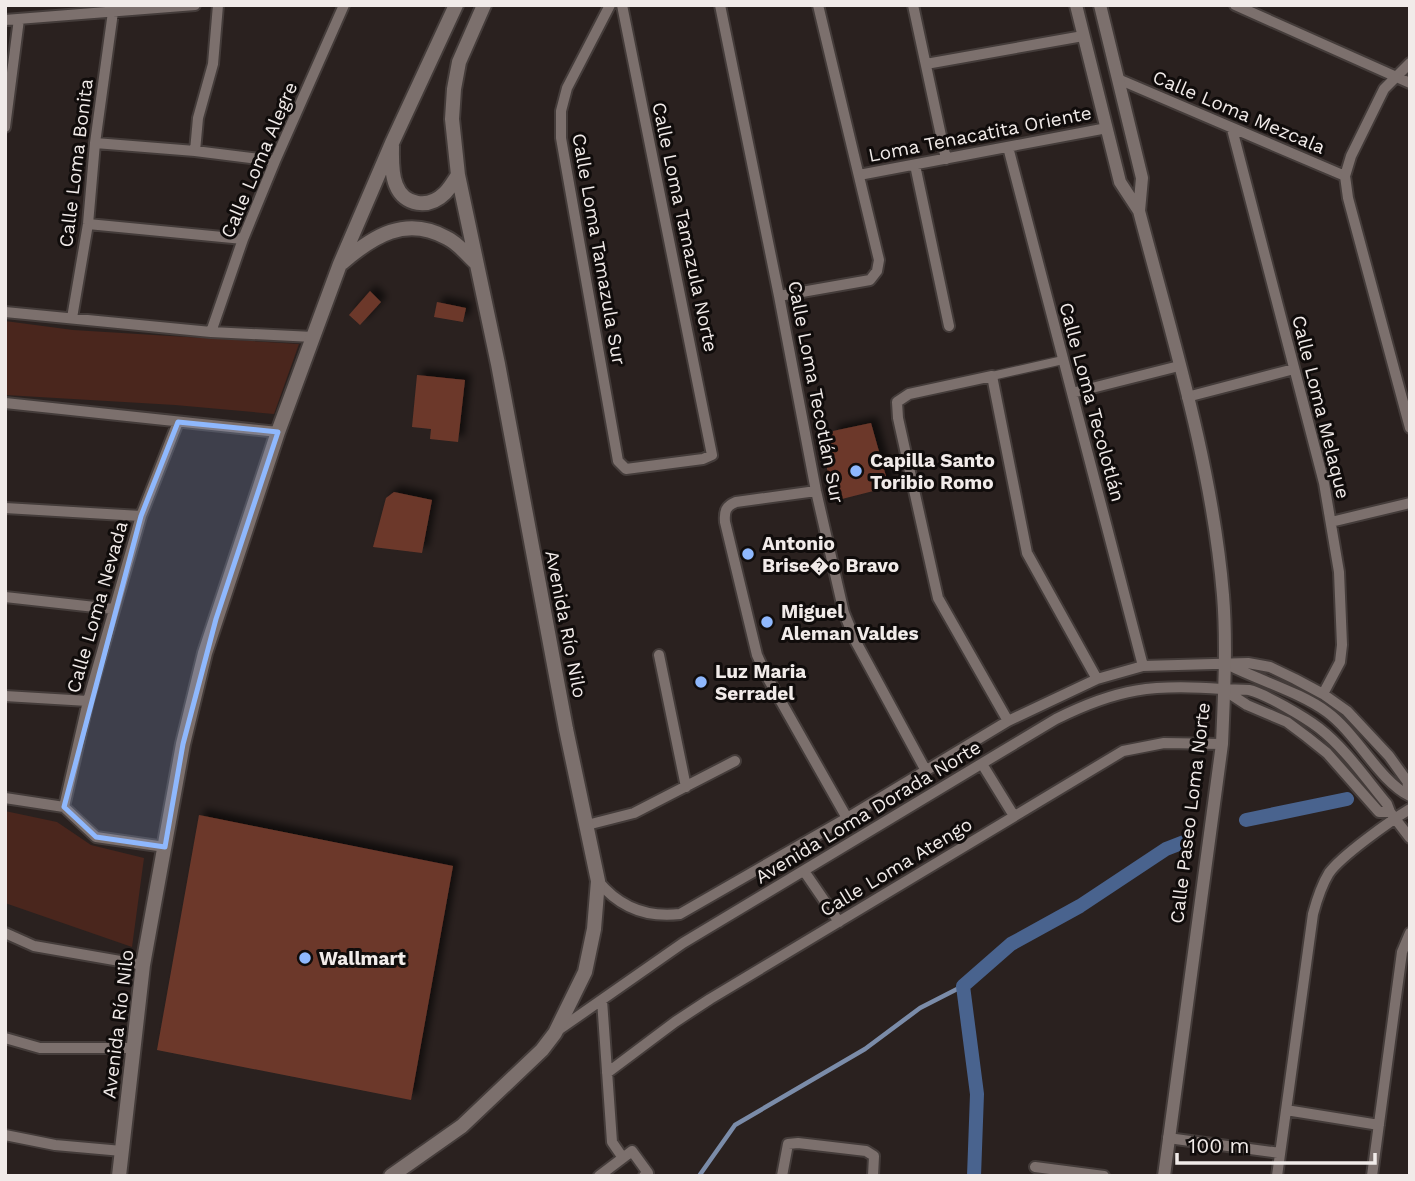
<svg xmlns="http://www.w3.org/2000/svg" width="1415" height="1181" viewBox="0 0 1415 1181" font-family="'Work Sans',sans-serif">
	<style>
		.green { fill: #4a261d }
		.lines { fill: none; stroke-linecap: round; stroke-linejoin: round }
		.stream { stroke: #7b8ca9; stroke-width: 4.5 }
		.canal { stroke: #49638e; stroke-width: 14 }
		.building { fill: #6c392b; filter: url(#shadow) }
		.pedestrian-casing { stroke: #443c3a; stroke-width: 11 }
		.minor-casing { stroke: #443c3a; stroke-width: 14 }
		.tertiary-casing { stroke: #443c3a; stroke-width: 16 }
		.secondary-casing { stroke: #443c3a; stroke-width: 18 }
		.pedestrian { stroke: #7c706d; stroke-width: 8 }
		.minor { stroke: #7c706d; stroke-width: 10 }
		.tertiary { stroke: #7c706d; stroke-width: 12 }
		.secondary { stroke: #7c706d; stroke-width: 14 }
		.marked { fill: #8fb8fd; fill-opacity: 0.2; stroke: #8fb8fd; stroke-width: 5; stroke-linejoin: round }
		.poi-dot { fill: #8fb8fd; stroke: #100c0b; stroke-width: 2.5 }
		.labels { text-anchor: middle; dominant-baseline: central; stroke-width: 6; stroke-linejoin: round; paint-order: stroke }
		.street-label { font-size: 19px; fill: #f1ebe9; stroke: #100c0b }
		.poi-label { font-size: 19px; font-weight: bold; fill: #f1ebe9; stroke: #100c0b; text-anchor: start }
	</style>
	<defs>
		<filter id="shadow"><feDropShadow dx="6" dy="-6" stdDeviation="3.5" flood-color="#0009"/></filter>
	</defs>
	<rect width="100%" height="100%" fill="#2a211f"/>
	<path class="green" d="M5,321L73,330L299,344L274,414L175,405L5,395Z
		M5,811L57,822L91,845L144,858L132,947L5,903Z"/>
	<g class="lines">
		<path class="stream" d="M699,1176L735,1125L865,1049L920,1008L963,986"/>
		<path class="canal" d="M1246,820L1347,799
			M974,1176L977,1094L963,986L1011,944L1080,906L1166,849L1184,842"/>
	</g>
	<path class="building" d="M370,291L381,302L360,325L349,315Z
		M437,302L466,308L463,322L434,317Z
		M417,375L465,380L458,442L430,439L431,429L412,427Z
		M871,423L889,487L838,500L830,486L825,457L833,431Z
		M394,492L432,500L422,553L373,547L386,498Z
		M199,815L453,866L411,1100L157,1050Z"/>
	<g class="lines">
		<g class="pedestrian-casing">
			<path id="pedestrian" d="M992,376L1063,360"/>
		</g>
		<g class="minor-casing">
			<path id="minor" d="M610,5L567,88L561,111V138L618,461L626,469L703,459L712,455L622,5
				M720,5L779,296L816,491L844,613L856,642L925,769
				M913,5L946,159
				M1235,5L1410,83
				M5,20L195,5
				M1410,63L1384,89L1351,156L1345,176L1348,198L1410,428
				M926,64L1083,36
				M1118,79L1345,176
				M5,127L19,19
				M1232,129L1324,483L1339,572L1342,645L1340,662L1323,694
				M95,143L195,151L275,161
				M1008,147L1143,666
				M195,151L198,118L213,64L218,5
				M915,165L949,326
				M859,175L1107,128
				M88,224L243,239
				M779,296L870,280L877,271L879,260L818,5
				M5,312L211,332L313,337
				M72,318L88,224L95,143L113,12
				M211,332L243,239L275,161L344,5
				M1072,393L1179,366
				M1187,397L1294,369
				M5,403L278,432
				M816,491L736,502C726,506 724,511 725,522L757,655L766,675L847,818
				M5,508L141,516
				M1331,522L1410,503
				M5,597L113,609
				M659,655L686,787
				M1229,665C1258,680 1302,693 1327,712C1357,734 1379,781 1410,796
				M1224,690L1247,705L1287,722L1307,737L1327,753L1379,812H1390
				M5,696L88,701
				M1008,721L938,598L898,418L897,402L909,394L992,376L1027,553L1097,679
				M982,764L1014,816
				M5,798L64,807
				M64,807L88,701L141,516L178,422
				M64,807L96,837L165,847
				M587,825L634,813L735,761
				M804,871L839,922
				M598,881C619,907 646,918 680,914L847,818L1008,721L1097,679L1143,666L1248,663L1270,667L1295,679L1323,694L1347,711L1389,756L1407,781L1410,794
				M5,933L34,946L143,965
				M602,1000L612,1142L623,1158
				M557,1031L683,943L1056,719C1118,688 1153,684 1222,689C1230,690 1240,689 1249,690C1264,693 1306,718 1319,728C1346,749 1366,779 1387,804L1390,812L1410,838
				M5,1038L40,1048H134
				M607,1073L675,1022L710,999L1123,751L1164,743L1222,744
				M1286,1110L1379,1125
				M5,1135L55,1145L122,1151
				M1168,1138L1280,1153
				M1035,1167L1104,1176
				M599,1176L632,1151L648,1173L644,1176
				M782,1176L788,1144L798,1143L866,1151L874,1156L873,1176
				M1277,1176L1313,914C1317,899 1321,886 1329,873C1341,856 1390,821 1410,809
				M1372,1176L1402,952L1410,933"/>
		</g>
		<g class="tertiary-casing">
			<path id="tertiary" d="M1076,5L1120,182L1139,211
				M1100,5L1142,178L1139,211C1172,337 1212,464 1223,595C1227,644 1224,695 1222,744L1164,1176"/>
		</g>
		<g class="secondary-casing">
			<path id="secondary" d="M392,146C392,159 391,173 396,185C404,206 429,209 445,193C450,188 454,181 458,175
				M342,263C373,236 406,215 447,238C458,243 467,255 476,263
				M119,1176L143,965L183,744L205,653L278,432L340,264L392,143L456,5
				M391,1176L462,1126L542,1050L555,1033L585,972L594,929L598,881L566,729L498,364L458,175L452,119L454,89L459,62L484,5"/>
		</g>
		<use href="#pedestrian" class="pedestrian"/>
		<use href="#minor" class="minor"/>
		<use href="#tertiary" class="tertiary"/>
		<use href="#secondary" class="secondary"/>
	</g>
	<path class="marked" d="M178,422L278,432L216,619L183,744L165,847L96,837L64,807L141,516Z"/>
	<g class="poi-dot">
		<circle cx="856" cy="471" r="7"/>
		<circle cx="748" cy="554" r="7"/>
		<circle cx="767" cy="622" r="7"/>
		<circle cx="701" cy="682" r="7"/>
		<circle cx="305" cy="958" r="7"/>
	</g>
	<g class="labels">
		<g class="street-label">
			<text transform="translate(1239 112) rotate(23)">Calle Loma Mezcala</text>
			<text transform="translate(980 134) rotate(-11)">Loma Tenacatita Oriente</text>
			<text transform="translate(259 160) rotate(-67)">Calle Loma Alegre</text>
			<text transform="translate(76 163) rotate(-83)">Calle Loma Bonita</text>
			<text transform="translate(685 227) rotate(78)">Calle Loma Tamazula Norte</text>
			<text transform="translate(599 249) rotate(80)">Calle Loma Tamazula Sur</text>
			<text transform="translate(816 392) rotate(79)">Calle Loma Tecotlán Sur</text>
			<text transform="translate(1092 402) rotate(75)">Calle Loma Tecolotlán</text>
			<text transform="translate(1321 407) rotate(76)">Calle Loma Melaque</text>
			<text transform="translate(97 607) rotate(-74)">Calle Loma Nevada</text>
			<text transform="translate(566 624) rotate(79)">Avenida Río Nilo</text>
			<text transform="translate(868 812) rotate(-31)">Avenida Loma Dorada Norte</text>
			<text transform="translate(1190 813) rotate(-83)">Calle Paseo Loma Norte</text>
			<text transform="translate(896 867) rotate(-31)">Calle Loma Atengo</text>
			<text transform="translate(118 1024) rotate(-83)">Avenida Río Nilo</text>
		</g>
		<g class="poi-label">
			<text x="870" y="460">Capilla Santo<tspan x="870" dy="22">Toribio Romo</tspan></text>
			<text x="762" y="543">Antonio<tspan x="762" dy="22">Brise�o Bravo</tspan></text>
			<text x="781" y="611">Miguel<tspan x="781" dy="22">Aleman Valdes</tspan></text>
			<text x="715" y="671">Luz Maria<tspan x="715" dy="22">Serradel</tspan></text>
			<text x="319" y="958">Wallmart</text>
		</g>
	</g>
	<rect width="1415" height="1181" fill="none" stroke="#f1ebe9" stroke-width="14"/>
	<path d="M1177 1153v10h198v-10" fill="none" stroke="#f1ebe9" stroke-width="3.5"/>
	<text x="1188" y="1153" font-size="21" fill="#f1ebe9" stroke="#100c0b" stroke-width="5" paint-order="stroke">100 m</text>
</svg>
